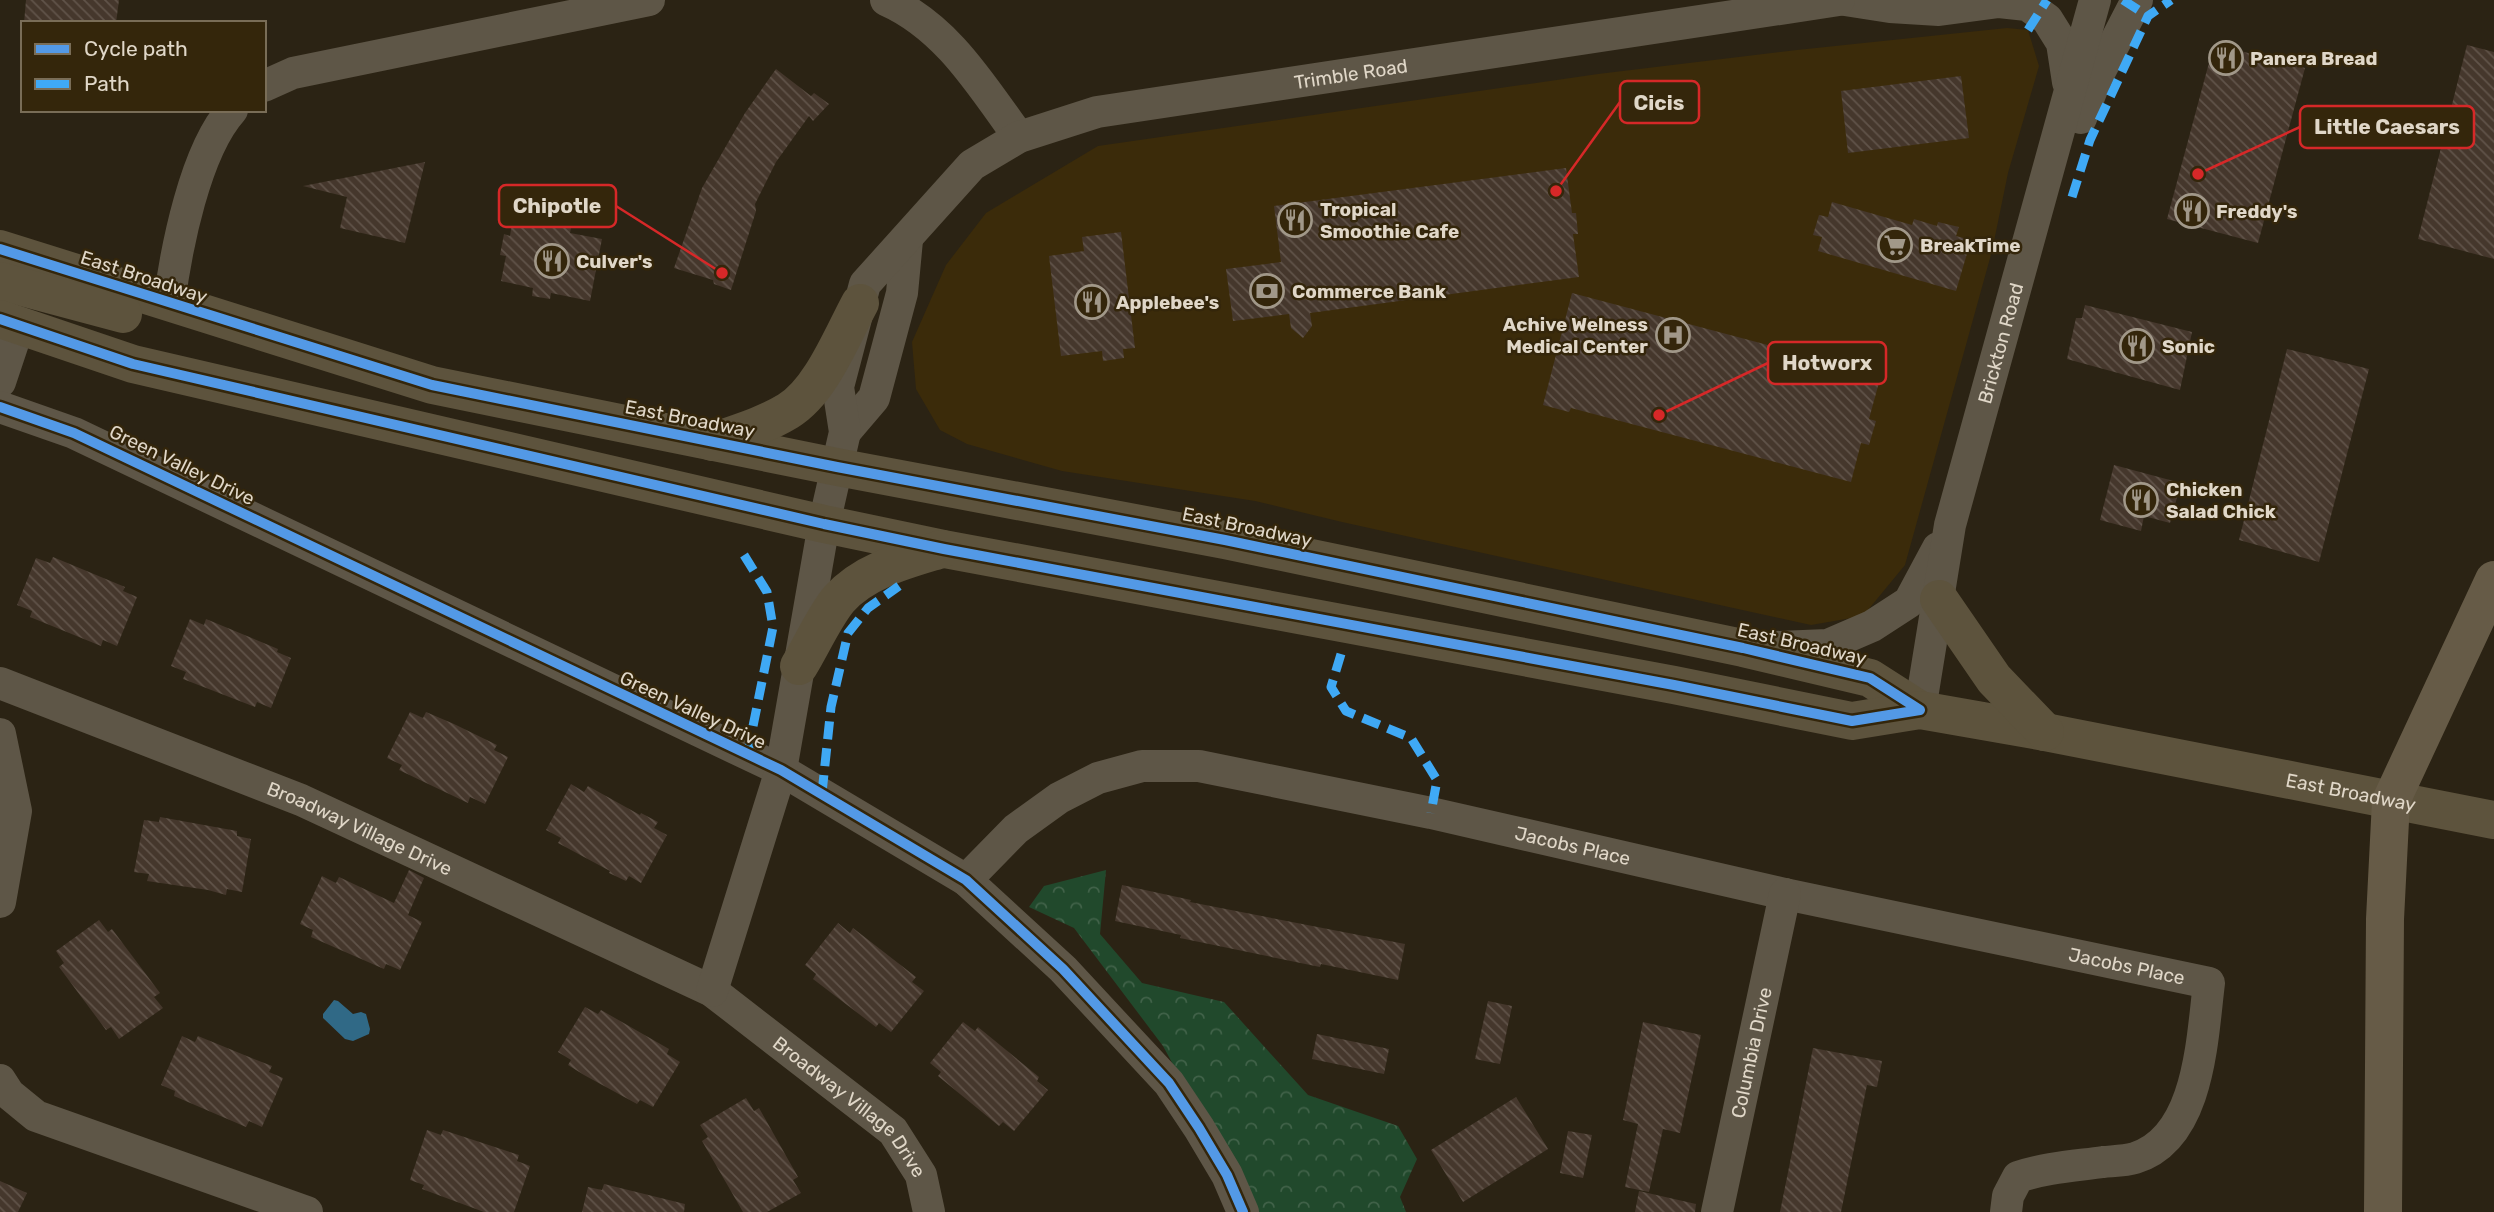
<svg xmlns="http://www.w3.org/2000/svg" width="2494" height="1212" viewBox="0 0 2494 1212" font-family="Rubik,sans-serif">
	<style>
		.built { fill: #3b2b0a }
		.forest { fill: url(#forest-crowns) }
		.water { fill: #306986 }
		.building { fill: url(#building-back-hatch) }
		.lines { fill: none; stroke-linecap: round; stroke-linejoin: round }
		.minor { stroke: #5e5647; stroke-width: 32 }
		.major { stroke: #5d533d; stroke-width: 38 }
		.highway { stroke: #665b47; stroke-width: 38 }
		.quiet { stroke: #3fa9f5; stroke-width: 9; stroke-dasharray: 18 9; stroke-linecap: butt }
		.cycleway-casing { stroke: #34260b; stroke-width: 15 }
		.cycleway { stroke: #5399e6; stroke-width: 10 }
		.labels { text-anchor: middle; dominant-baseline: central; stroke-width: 5; stroke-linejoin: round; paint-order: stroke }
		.poi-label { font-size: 19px; font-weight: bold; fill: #e0d7c8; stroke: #34260b; text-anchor: start }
		.street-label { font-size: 19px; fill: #e0d7c8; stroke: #34260b }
		.leader { fill: none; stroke: #d62828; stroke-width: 2.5 }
		.callout-dot { fill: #d62828; stroke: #34260b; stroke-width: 2.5 }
		.callout { fill: #34260b; stroke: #d62828; stroke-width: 2.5 }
		.callout-label { font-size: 21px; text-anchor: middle; font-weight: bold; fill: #e0d7c8 }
	</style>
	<defs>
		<pattern id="forest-crowns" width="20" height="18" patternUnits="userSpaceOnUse" patternTransform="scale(1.75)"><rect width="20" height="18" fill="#21492c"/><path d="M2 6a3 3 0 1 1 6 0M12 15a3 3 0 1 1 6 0" fill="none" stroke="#416249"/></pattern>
		<pattern id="building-back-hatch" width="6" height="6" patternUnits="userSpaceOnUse" patternTransform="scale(1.75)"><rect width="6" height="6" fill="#45372c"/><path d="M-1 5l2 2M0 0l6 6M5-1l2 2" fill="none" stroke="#605349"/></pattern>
	</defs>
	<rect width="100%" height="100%" fill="#2b2314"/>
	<path class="built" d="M2007,28L2028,30L2039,66L2008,173L1992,251L1905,565L1863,616L1811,625L1342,522L1255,501L1062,471L967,444L940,430L916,389L912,342L946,265L986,213L1098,146L1598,74L1797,50Z"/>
	<path class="forest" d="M1106,870L1100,934L1142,983L1224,1002L1308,1095L1398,1126L1417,1159L1400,1197L1406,1212H1253L1163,1046L1074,928L1029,907L1044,886Z"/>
	<path class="water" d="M334,1000L338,1001L353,1014L361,1012L366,1014L370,1029L369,1034L353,1041L345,1039L323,1018V1014Z"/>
	<path class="building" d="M26,0H119L116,23H24Z
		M2214,44L2305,68L2258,243L2167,219Z
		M2467,45L2494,52V259L2418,239Z
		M776,69L811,96L814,93L829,104L813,121L809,116L776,162L755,204L756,211L731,290L714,284L713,280L674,268L702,188L745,113Z
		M1961,76L1969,138L1848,153L1841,91Z
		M425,162L405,243L340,228L347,197L303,186Z
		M1566,168L1572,213H1576L1578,234H1573L1579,277L1310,313L1312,326L1303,338L1291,328L1289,314L1233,321L1226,269L1281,262L1274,206Z
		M1832,202L1912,225L1914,219L1937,226L1938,222L1959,227L1956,236L1971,240L1956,291L1818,251L1822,237L1813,235L1819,215L1828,217Z
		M513,217L571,228L570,233L602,239L590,301L551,293L550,299L532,296L533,288L501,281L506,256L500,255L504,234L510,236Z
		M1121,232L1135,348L1123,349L1124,358L1103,361L1102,351L1061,356L1049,256L1084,251L1082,237Z
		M1572,293L1881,375L1869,419L1876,421L1869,445L1861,443L1851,482L1571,408L1569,412L1543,405Z
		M2085,305L2192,332L2180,390L2067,359L2076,318H2082Z
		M2287,349L2369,369L2319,562L2239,540Z
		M2114,465L2181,483L2170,523L2144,516L2141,531L2100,520Z
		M53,557L125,587L123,591L137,597L117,646L103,640L101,646L30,617L32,611L17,605L36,558L50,563Z
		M190,619L204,625L206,619L278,649L277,652L291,658L271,708L257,702L255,707L183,679L186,672L171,666Z
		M410,712L423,718L426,712L454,724L497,745L494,750L508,757L485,804L470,797L468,803L399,770L402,765L387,758Z
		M571,784L584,792L588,786L640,815L641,813L658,822L654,828L667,835L641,883L629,876L626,881L609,873L610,871L558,843L561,838L546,830Z
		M160,817L237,831V836L251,839L242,892L227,889L226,895L208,890L147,881L149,874L134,872L144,820L159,822Z
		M409,870L424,878L408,915L422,922L400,970L386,964L384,969L311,937L313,930L300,924L322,876L336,883L339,877L394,903Z
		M1122,885L1191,900L1190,902L1405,944L1398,980L1321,964L1320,967L1180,938L1181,935L1115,921Z
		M99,920L108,932L112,929L160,993L154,997L163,1008L119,1039L111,1027L106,1030L59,967L64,963L56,951Z
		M838,923L850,933L853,928L916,977L912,982L924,991L891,1032L879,1023L876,1027L813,979L816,974L805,965Z
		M1488,1001L1512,1006L1500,1064L1475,1059Z
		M585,1007L598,1014L601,1010L669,1049L667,1054L680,1062L653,1107L640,1100L637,1104L584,1075L568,1065L571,1060L558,1052Z
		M963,1022L975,1031L978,1027L1039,1077L1037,1081L1048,1090L1014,1131L1003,1122L999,1126L938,1076L941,1072L930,1063Z
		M1643,1022L1701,1035L1680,1133L1663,1129L1649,1192L1625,1187L1638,1124L1623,1120Z
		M1317,1034L1389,1049L1384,1074L1312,1059Z
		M182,1036L195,1042L198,1036L254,1059L272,1066L269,1072L283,1078L262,1127L249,1121L246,1127L174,1096L175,1091L161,1085Z
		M1813,1048L1882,1061L1877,1087L1867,1085L1841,1212H1780Z
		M1516,1097L1548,1149L1463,1202L1431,1150Z
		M746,1098L754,1111L759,1108L798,1177L793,1180L801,1193L767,1212H743L702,1141L708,1137L700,1125Z
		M427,1130L441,1135L443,1130L519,1155L517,1161L530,1166L514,1212H484L422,1189L424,1185L410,1180Z
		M1568,1131L1592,1135L1583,1178L1560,1173Z
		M0,1181L27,1193L18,1212H0Z
		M604,1184L685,1204L684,1212H582L588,1187L602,1190Z
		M1639,1191L1696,1204L1695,1212H1635Z"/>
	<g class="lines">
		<g class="minor">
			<path d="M886,0C947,27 981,85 1019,137"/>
			<path d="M1845,0L1890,7L1939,10L1999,2L2027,5L2047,19L2062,43L2068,82"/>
			<path d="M264,86L293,73L649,0"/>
			<path d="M2081,118L2095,81L2137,0"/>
			<path d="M169,304C176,249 195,151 232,110"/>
			<path d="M0,382L19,325"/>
			<path d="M0,407L74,433L781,770L966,880L1063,969L1169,1083L1199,1128L1227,1175L1243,1212"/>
			<path d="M845,432L874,398L902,293L907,240"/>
			<path d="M1775,647L1828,645L1872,626L1909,602L1938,548"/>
			<path id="s1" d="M0,683L301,800L712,991L893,1131L921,1175L929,1212"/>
			<path id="s2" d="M1920,710L1950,525L2095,0"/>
			<path d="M0,734L16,811L0,902"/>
			<path id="s3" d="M966,880L1016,829L1059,798L1098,778L1142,766H1199L1431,813L1785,894L2209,983C2202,1038 2200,1138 2135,1158C2125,1161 2113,1161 2103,1162C2074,1166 2045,1168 2018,1177L2008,1196L2006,1212"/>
			<path id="s4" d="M712,991L781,770L824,524L845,432L838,387L865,284L972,165L1019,137L1097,112L1839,0"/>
			<path d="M0,1080L9,1094L36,1116L307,1212"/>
			<path id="s5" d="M1717,1212L1785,894"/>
		</g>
		<g class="major">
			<path d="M0,249L432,385L837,467L1225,540L1743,648L1870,678L1920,710"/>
			<path d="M0,281L123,314"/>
			<path id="s6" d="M0,319L133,364L824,524L944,549L1674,685L1852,721L1920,710L2045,732L2494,820"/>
			<path d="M712,442C738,433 765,425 788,411C821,391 842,336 860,303"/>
			<path d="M1939,599L1994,679L2045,732"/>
			<path d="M799,666C812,645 824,617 839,599C865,570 906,560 942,549"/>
		</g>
		<path class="highway" d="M2383,1212L2385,919L2391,801L2494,580"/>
		<path class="quiet" d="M2123,0L2148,16
			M2028,30L2047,0
			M2072,197L2090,140L2148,16L2171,0
			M744,555L767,592L773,627L747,756
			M1341,654L1331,687L1346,711L1411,738L1437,780L1431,813
			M822,793L831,707L848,633L868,608L899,586"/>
		<g class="cycleway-casing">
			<path id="cycleway" d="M0,249L432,385L837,467L1225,540L1743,648L1870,678L1920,710
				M0,319L133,364L824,524L944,549L1674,685L1852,721L1920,710
				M0,407L74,433L781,770L966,880L1063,969L1169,1083L1199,1128L1227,1175L1243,1212"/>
		</g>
		<use href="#cycleway" class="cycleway"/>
	</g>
	<defs>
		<g id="restaurant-ring" transform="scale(1.75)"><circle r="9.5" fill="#34260b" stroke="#a19889" stroke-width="1.5"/><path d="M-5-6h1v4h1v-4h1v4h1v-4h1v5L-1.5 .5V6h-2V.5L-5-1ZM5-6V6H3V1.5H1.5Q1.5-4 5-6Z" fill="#a19889"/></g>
		<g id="supermarket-ring" transform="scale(1.75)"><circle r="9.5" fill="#34260b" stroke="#a19889" stroke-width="1.5"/><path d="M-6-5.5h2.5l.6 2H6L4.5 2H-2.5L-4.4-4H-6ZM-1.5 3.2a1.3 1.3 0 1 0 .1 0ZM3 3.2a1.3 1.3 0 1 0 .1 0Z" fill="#a19889"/></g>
		<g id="bank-ring" transform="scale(1.75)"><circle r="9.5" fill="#34260b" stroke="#a19889" stroke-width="1.5"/><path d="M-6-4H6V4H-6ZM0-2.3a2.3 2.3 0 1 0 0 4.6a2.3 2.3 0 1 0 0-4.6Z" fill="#a19889"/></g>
		<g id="hospital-ring" transform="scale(1.75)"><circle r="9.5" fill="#34260b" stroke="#a19889" stroke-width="1.5"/><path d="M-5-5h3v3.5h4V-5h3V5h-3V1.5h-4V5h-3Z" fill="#a19889"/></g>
	</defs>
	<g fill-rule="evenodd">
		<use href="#restaurant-ring" x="2226" y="58"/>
		<use href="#restaurant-ring" x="2192" y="211"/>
		<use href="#restaurant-ring" x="1295" y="220"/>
		<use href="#supermarket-ring" x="1895" y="245"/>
		<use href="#restaurant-ring" x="552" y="261"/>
		<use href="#bank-ring" x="1267" y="291"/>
		<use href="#restaurant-ring" x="1092" y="302"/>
		<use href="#hospital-ring" x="1673" y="335"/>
		<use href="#restaurant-ring" x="2137" y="346"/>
		<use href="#restaurant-ring" x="2141" y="500"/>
	</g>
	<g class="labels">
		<g class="poi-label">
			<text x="2250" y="58">Panera Bread</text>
			<text x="1320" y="209">Tropical<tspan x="1320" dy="22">Smoothie Cafe</tspan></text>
			<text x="2216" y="211">Freddy's</text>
			<text x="1920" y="245">BreakTime</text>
			<text x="576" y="261">Culver's</text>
			<text x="1292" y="291">Commerce Bank</text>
			<text x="1116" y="302">Applebee's</text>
			<text x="1648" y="324" text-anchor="end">Achive Welness<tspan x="1648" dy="22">Medical Center</tspan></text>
			<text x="2162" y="346">Sonic</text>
			<text x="2166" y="489">Chicken<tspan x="2166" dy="22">Salad Chick</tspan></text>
		</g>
		<g class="street-label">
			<text stroke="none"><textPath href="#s4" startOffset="1281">Trimble Road</textPath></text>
			<text transform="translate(144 277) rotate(18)">East Broadway</text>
			<text stroke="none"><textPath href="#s2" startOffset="376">Brickton Road</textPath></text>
			<text transform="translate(690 419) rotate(11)">East Broadway</text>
			<text transform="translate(182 465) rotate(26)">Green Valley Drive</text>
			<text transform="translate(1247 527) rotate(12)">East Broadway</text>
			<text transform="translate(1802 644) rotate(13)">East Broadway</text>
			<text transform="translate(693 710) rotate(25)">Green Valley Drive</text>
			<text stroke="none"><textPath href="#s6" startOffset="2404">East Broadway</textPath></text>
			<text stroke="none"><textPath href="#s1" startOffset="388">Broadway Village Drive</textPath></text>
			<text stroke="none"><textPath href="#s3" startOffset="653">Jacobs Place</textPath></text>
			<text stroke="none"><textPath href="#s3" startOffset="1220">Jacobs Place</textPath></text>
			<text stroke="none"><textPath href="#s5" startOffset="163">Columbia Drive</textPath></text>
			<text stroke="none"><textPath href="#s1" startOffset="957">Broadway Village Drive</textPath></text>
		</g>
	</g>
	<path class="leader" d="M1556 191L1620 102M2198 174L2300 127M722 273L616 206M1659 415L1768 363"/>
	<g class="callout-dot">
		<circle cx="1556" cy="191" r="7"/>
		<circle cx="2198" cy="174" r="7"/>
		<circle cx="722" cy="273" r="7"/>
		<circle cx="1659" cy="415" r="7"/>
	</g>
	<g class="callout">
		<rect x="1620" y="81" width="79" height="42" rx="7"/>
		<rect x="2300" y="106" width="174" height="42" rx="7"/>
		<rect x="499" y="185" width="117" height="42" rx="7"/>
		<rect x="1768" y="342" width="118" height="42" rx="7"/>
	</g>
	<g class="callout-label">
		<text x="1659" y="110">Cicis</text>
		<text x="2387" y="134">Little Caesars</text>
		<text x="557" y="213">Chipotle</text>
		<text x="1827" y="370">Hotworx</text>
	</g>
	<rect x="21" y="21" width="245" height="91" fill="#34260b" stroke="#796d57" stroke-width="2"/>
	<rect x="35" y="44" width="35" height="10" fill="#5399e6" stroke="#796d57" stroke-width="2"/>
	<text x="84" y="56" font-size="21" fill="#e0d7c8">Cycle path</text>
	<rect x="35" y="79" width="35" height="10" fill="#3fa9f5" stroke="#796d57" stroke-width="2"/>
	<text x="84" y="91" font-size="21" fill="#e0d7c8">Path</text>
</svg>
